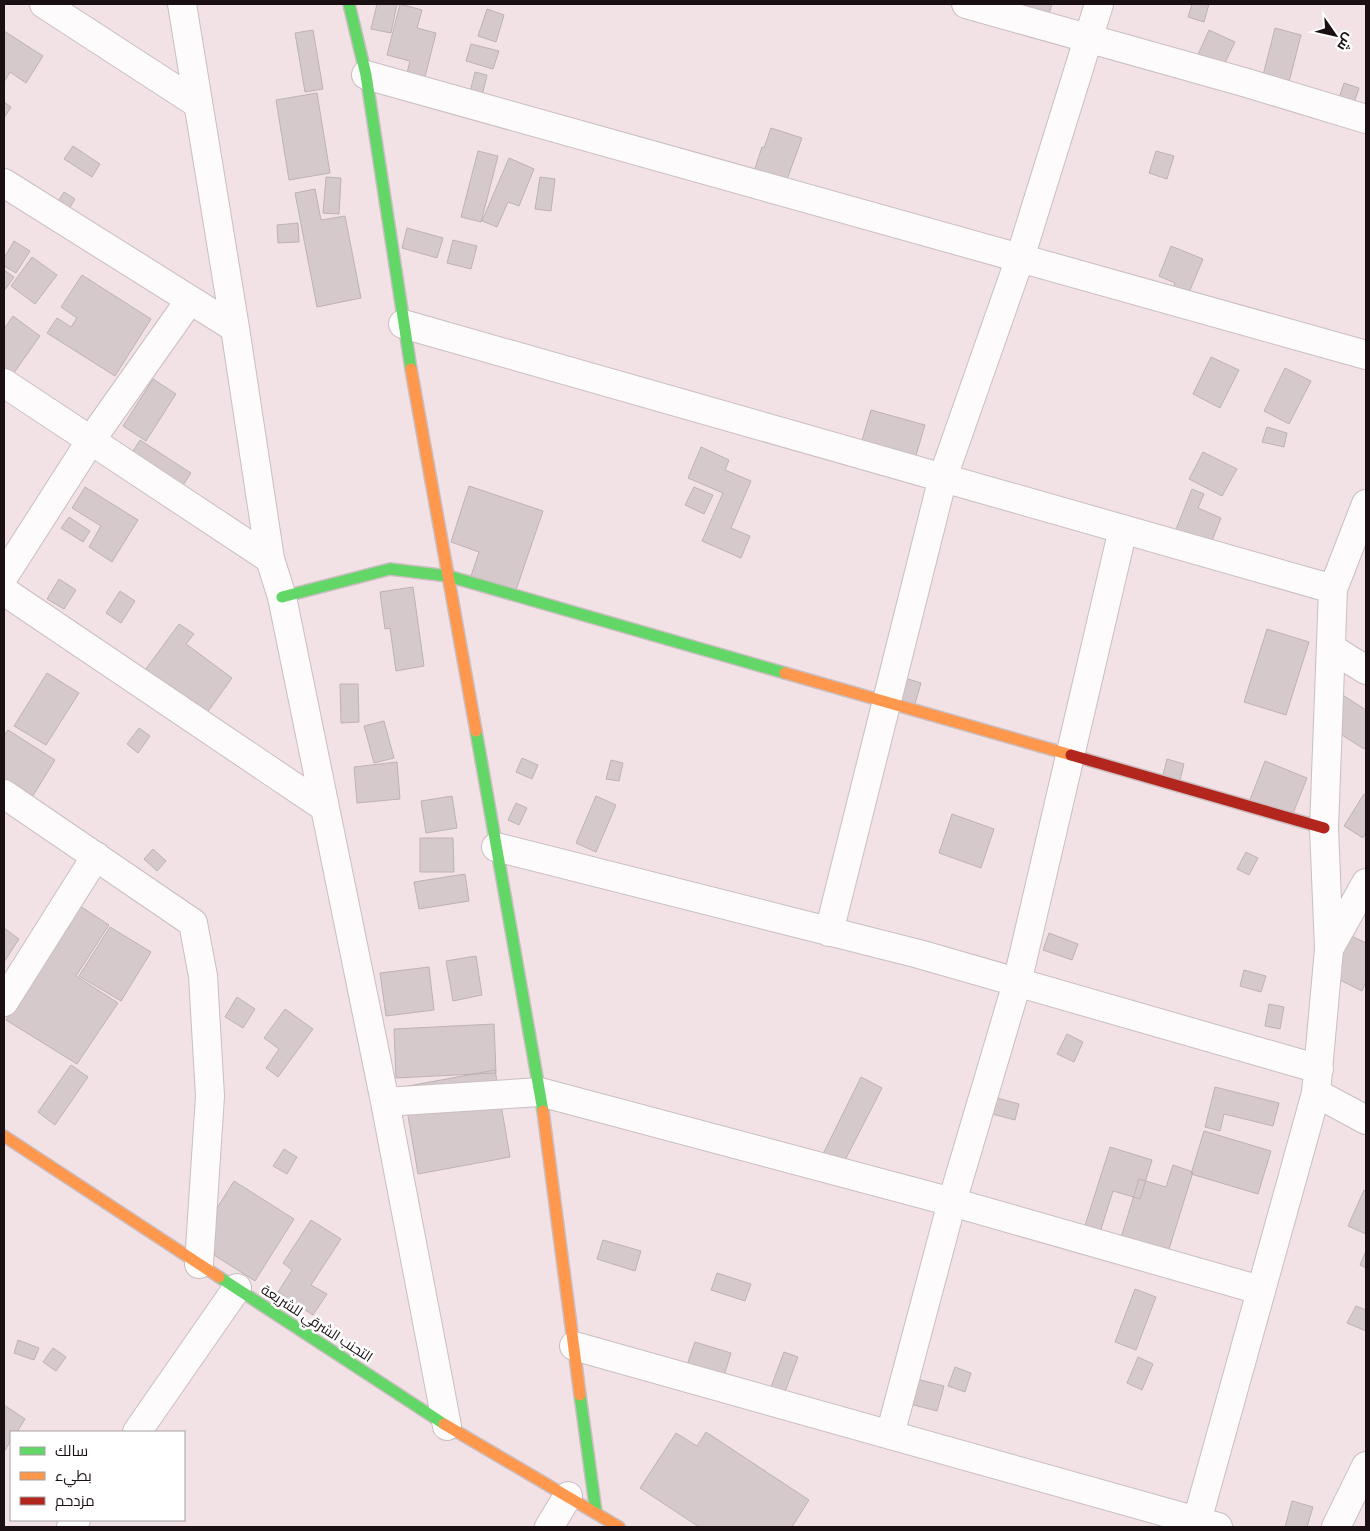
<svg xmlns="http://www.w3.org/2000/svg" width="1370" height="1531" viewBox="0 0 1370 1531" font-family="Georgia,Cairo,serif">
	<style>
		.building { fill: #d5c9cc; stroke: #beb2b5 }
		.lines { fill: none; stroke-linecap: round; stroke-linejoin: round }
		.street-casing { stroke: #cabec1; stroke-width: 30 }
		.fast-casing { stroke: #cabec1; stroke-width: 14 }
		.slow-casing { stroke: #cabec1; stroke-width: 14 }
		.jam-casing { stroke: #cabec1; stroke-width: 14 }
		.street { stroke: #fdfbfb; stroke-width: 28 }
		.fast { stroke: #63d668; stroke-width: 11 }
		.slow { stroke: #ff974d; stroke-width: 11 }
		.jam { stroke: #b3261e; stroke-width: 11 }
		.labels { text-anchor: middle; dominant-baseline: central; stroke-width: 5; stroke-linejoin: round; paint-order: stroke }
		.street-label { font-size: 14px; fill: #1a1013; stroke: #fff }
	</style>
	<rect width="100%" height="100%" fill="#f2e2e6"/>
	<path class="building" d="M377,4H397L391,33L371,29Z
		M400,4L422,10L417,28L436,33L424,81L406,77L410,61L387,55Z
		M1014,4H1052L1046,24Z
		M1192,4H1209L1204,22L1188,17Z
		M487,9L504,15L496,42L478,36Z
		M1275,28L1301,35L1287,90L1261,83Z
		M313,30L323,89L305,92L295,33Z
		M1209,30L1235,42L1221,71L1196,59Z
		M4,31L43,56L26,83L10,72L4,82Z
		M471,44L499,51L493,69L466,61Z
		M475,72L487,75L481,100L469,96Z
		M1344,83L1359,88L1352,109L1337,104Z
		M317,93L330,173L289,180L276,100Z
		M4,102L11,107L4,118Z
		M771,128L802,138L785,185L753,174L762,147L764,148Z
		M73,146L100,164L92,177L64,159Z
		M478,151L498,156L481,222L461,217Z
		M1156,151L1174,156L1167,179L1149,173Z
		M509,158L534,169L519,206L508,202L497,227L482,221Z
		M326,177L341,178L339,214L323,213Z
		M540,177L555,179L551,211L535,209Z
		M315,189L321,220L345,216L361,298L317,307L295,193Z
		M64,192L75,199L63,219L51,212Z
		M298,223L299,242L278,243L277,225Z
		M407,228L443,238L437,258L402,248Z
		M453,240L477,246L471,269L447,263Z
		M14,241L30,251L16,273L4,266V258Z
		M1171,246L1203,259L1183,307L1168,300L1175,283L1159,276Z
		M32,257L57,275L35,304L11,286Z
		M4,270L14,277L4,291Z
		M82,275L151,319L115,376L47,333L57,318L71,327L77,318L61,307Z
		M13,316L40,336L4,387V329Z
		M1211,357L1239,370L1220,408L1193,394Z
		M1285,368L1311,381L1289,424L1264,411Z
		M153,379L176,394L146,441L123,426Z
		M871,410L925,425L914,462L860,447Z
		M1267,427L1287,433L1284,447L1262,442Z
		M140,440L191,473L172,502L121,470Z
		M701,447L729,460L725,470L751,481L731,528L750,536L741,558L702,541L723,493L688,478Z
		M1203,452L1237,469L1222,496L1189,479Z
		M469,486L543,511L516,590L471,576L479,552L451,542Z
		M85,487L138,520L112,562L89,547L101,526L72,508Z
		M694,487L713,495L704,514L685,505Z
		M1192,489L1204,494L1198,508L1221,518L1208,551L1173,537Z
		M69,517L90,531L83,542L61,528Z
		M59,579L76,590L64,609L47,599Z
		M413,587L424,666L396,671L390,628L385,629L380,592Z
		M120,591L135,601L121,623L106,613Z
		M179,624L194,634L186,644L232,678L201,721L140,677Z
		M1267,629L1309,642L1286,715L1244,702Z
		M47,673L79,693L46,745L14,726Z
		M895,675L921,683L914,707L887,698Z
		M340,684H358L359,722L341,723Z
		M1341,694L1366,710V745L1364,749L1323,723Z
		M384,721L394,758L374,763L364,726Z
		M139,728L150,736L138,753L127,744Z
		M8,730L55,760L21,815L4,804V736Z
		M522,758L538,765L532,779L516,772Z
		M1167,759L1184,764L1179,784L1162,779Z
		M611,760L623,763L619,781L606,779Z
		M1265,761L1307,778L1290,821L1248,805Z
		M397,762L400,799L357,803L354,767Z
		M1364,794L1366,795V832L1363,838L1344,826Z
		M452,796L457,828L426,833L421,801Z
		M596,796L616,805L596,852L576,843Z
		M516,803L527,808L519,825L508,820Z
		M952,814L994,829L981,868L939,853Z
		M420,838H453L454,872H420Z
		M153,849L166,861L157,871L144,859Z
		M1246,852L1258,858L1249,875L1237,869Z
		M465,874L469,901L419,909L414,882Z
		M80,906L109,925L76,976L118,1003L77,1064L6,1020Z
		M110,927L151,952L121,1001L79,976Z
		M4,928L19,939L4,962Z
		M1049,933L1078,944L1072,960L1043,950Z
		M1345,933L1366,943V981L1362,991L1326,973Z
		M476,956L482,995L453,1001L446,961Z
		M429,967L434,1010L386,1016L380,973Z
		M1244,970L1266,976L1261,992L1240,986Z
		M237,997L255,1009L243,1028L225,1017Z
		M1269,1004L1284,1007L1280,1029L1265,1026Z
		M285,1009L313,1029L278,1077L266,1068L279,1049L264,1038Z
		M494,1024L496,1073L396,1078L394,1029Z
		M1067,1034L1083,1042L1074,1062L1057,1054Z
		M71,1065L88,1077L55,1125L38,1112Z
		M495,1070L510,1157L418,1174L403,1087Z
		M861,1077L882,1088L842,1166L822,1156Z
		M1215,1087L1279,1103L1273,1126L1224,1114L1220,1131L1205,1127Z
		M997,1098L1019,1104L1015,1120L992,1114Z
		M1204,1131L1271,1151L1258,1194L1191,1174Z
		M1110,1147L1152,1160L1140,1199L1113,1191L1097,1242L1081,1238Z
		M284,1149L297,1157L287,1174L273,1166Z
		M1173,1165L1193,1172L1166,1259L1119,1244L1139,1179L1166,1187Z
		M234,1181L294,1219L255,1281L195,1243Z
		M1364,1190L1366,1192V1234L1348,1226Z
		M311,1220L341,1239L311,1285L327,1294L313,1315L278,1292L292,1270L283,1263Z
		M603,1240L641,1251L635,1271L597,1259Z
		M1366,1251V1268L1360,1265Z
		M717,1273L751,1284L745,1301L711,1290Z
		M1135,1289L1156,1297L1136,1350L1115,1342Z
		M1356,1306L1366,1310V1331L1347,1323Z
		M18,1340L39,1348L34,1360L14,1353Z
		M695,1342L731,1353L724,1376L687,1365Z
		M53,1348L66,1357L56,1371L43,1362Z
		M784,1352L798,1357L785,1392L771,1387Z
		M1138,1357L1153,1364L1142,1390L1127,1383Z
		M955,1367L971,1373L965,1392L948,1386Z
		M913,1378L944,1386L937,1411L906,1403Z
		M4,1405L25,1419L17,1432H11V1440L4,1452Z
		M706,1432L809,1500L792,1527H699L640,1488L676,1433L697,1446Z
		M1292,1501L1313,1507L1307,1527H1285Z"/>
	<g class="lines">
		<g class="street-casing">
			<path id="street" d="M44,4L198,104
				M182,4L235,328L270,559L282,597L385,1102L447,1426
				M966,4L1247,83L1366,119
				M366,75L1366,355
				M4,183L235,328
				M403,324L1333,589
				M4,383L270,559
				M4,576L91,440L190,300
				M4,591L324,807
				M1331,648L1366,670
				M4,794L193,923L203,976L210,1096L199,1264
				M496,847L919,954L1319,1069
				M829,932L943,477L1020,258L1099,4
				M1329,949L1366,883
				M4,1002L96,856
				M1316,1093L1366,1120
				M385,1102L540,1092L952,1202L1260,1290
				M574,1346L1218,1527
				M137,1432L237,1288
				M890,1435L952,1202L1017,983L1123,529
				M1197,1521L1316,1093L1329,949L1324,828L1333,589L1366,504
				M71,1527L76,1520
				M549,1527L568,1496
				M1336,1527L1366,1466"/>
		</g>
		<g class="fast-casing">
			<path id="fast" d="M349,4L366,75L411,369
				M282,597L390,569L448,576L785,673
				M476,731L543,1111
				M219,1277L444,1424
				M580,1395L596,1512"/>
		</g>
		<g class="slow-casing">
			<path id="slow" d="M411,369L476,731
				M785,673L1071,755
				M543,1111L580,1395
				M4,1136L219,1277
				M444,1424L619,1527"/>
		</g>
		<g class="jam-casing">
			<path id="jam" d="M1071,755L1324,828"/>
		</g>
		<use href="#street" class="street"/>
		<use href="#fast" class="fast"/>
		<use href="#slow" class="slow"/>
		<use href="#jam" class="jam"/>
	</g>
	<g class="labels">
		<g class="street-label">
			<text transform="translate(317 1323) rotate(33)">التجنب الشرقي للشريعة</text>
		</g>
	</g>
	<rect width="1370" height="1531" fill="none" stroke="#1a1013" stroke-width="10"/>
	<rect x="10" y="1431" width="175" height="90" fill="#ffffff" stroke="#a39fa1"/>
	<rect x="20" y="1447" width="25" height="8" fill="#63d668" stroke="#a39fa1"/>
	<text x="55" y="1456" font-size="15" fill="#1a1013">سالك</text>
	<rect x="20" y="1472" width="25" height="8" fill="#ff974d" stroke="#a39fa1"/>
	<text x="55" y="1481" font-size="15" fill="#1a1013">بطيء</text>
	<rect x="20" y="1497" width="25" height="8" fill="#b3261e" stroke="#a39fa1"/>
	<text x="55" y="1506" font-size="15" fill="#1a1013">مزدحم</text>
	<g transform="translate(1335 35) rotate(124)" stroke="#ffffff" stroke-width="4" paint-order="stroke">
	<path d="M0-4L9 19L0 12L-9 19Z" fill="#1a1013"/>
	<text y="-8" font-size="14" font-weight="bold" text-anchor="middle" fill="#1a1013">ش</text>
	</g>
</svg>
